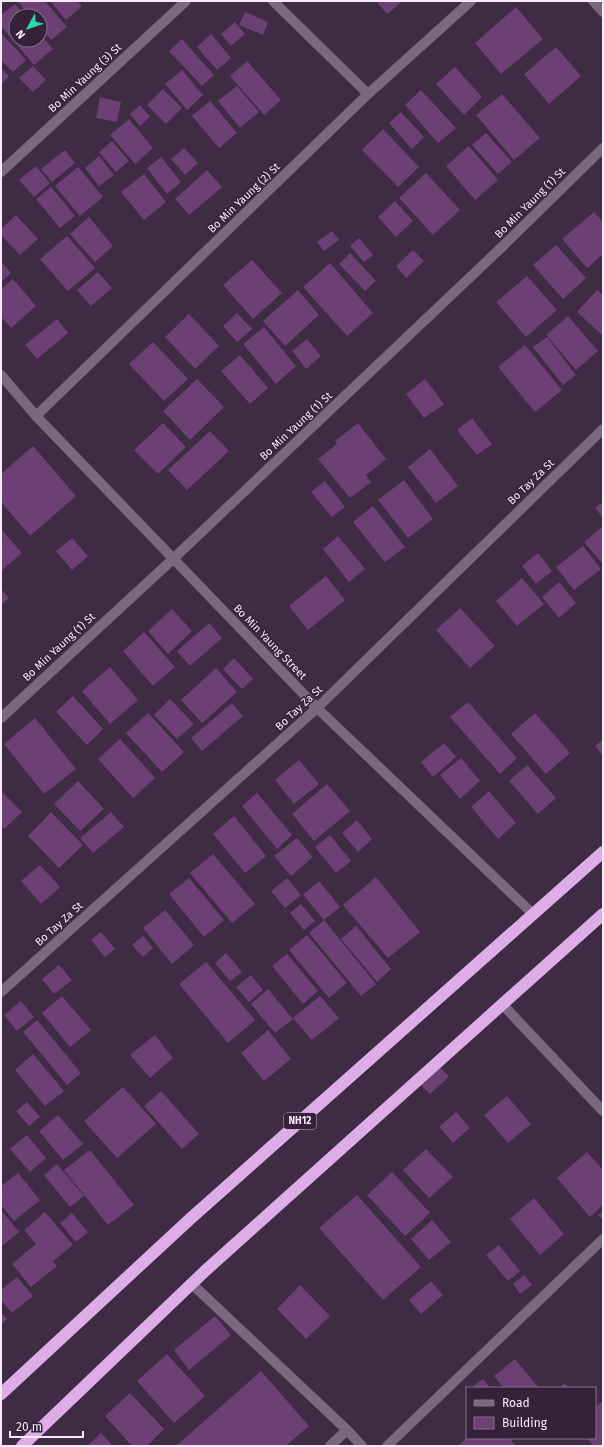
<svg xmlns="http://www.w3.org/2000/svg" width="604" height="1447" viewBox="0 0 604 1447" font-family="'Fira Sans',sans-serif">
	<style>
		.building { fill: #6c4075 }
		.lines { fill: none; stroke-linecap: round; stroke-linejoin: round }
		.street { stroke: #7c6780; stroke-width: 10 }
		.highway { stroke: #deade8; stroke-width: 12 }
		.labels { text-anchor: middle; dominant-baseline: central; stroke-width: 3; stroke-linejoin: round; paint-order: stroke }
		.shield { fill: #352139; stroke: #bdaec0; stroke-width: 1 }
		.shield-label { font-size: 10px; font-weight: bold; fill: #f7eafa }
		.street-label { font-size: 11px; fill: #f7eafa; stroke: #352139 }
	</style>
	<rect width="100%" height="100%" fill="#3f2b43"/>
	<path class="building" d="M17,1H45L67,27L51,40L40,28V16H30Z
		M50,1H77L82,6L66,20Z
		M376,1H403L387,14Z
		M15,4L25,16H16V40H40V34L53,49L34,65L1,26V15Z
		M516,7L543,39L501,74L475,43Z
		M245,12L268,22L263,35L239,25Z
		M235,22L245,34L231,46L221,34Z
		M1,33L26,60L13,72L1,60Z
		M211,34L231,58L217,70L197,47Z
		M182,39L214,75L202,86L169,51Z
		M556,47L581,76L549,104L524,74Z
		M247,61L281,100L264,115L230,76Z
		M33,66L46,80L33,92L19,78Z
		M455,67L482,97L464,115L436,84Z
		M1,68L9,77L1,84Z
		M182,70L203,95L187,110L165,84Z
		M237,86L259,112L240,128L218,101Z
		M163,89L182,108L166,124L147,105Z
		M421,90L456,128L438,143L405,105Z
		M502,94L540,138L514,160L476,115Z
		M100,97L121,102L117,122L96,118Z
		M210,101L237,133L219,148L192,116Z
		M140,105L150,117L140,126L130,114Z
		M401,112L424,137L412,149L389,123Z
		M129,119L153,148L135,164L110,135Z
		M383,129L419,167L398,187L362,150Z
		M486,133L512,162L498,174L472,145Z
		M112,141L129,161L116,172L99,152Z
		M469,146L498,180L475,200L446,166Z
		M184,148L198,163L185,175L171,159Z
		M65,150L75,163L52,182L41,169Z
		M99,156L114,175L99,186L85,168Z
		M161,157L181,182L167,194L147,168Z
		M36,166L50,183L34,197L19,180Z
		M78,167L103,197L80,216L55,186Z
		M207,170L222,187L189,215L175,199Z
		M426,173L460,210L433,235L399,198Z
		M144,174L166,202L144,220L121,192Z
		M51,187L75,216L60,228L36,199Z
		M395,201L413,221L396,237L378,217Z
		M594,212L603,222V254L587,268L562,239Z
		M16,215L38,239L20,255L1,235V229Z
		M89,217L113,246L95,262L70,234Z
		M332,231L339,240L324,251L317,242Z
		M67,236L95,268L68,291L40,259Z
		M359,238L373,255L364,262L350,246Z
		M556,245L586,278L563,299L533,265Z
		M413,250L424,261L406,278L396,266Z
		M350,253L376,281L365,291L339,264Z
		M252,260L282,293L253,319L223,285Z
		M1,262L11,273L1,282Z
		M330,263L373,313L347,336L303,287Z
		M98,272L112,288L91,306L77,290Z
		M527,276L557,310L526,337L496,302Z
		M13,279L36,306L11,328L1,317V289Z
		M298,290L319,315L285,346L263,321Z
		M597,290L603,295V336L577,312Z
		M237,313L252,329L237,342L223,326Z
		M189,314L219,346L195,369L165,337Z
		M568,316L598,351L576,370L546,335Z
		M57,319L68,333L37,359L25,345Z
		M264,327L296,366L276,384L243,344Z
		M547,337L576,375L563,385L533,347Z
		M307,339L321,356L306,369L292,351Z
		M153,342L188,379L164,401L129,364Z
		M525,345L562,390L535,412L498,367Z
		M240,355L268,388L250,404L221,371Z
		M197,379L224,407L190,440L163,411Z
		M425,379L444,404L424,418L406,394Z
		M472,418L492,444L477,455L457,430Z
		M163,423L186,447L158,474L134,450Z
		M358,423L386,459L366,475L371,482L350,498L318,459L337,444L335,441Z
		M210,431L229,451L187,490L168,470Z
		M33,446L76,496L30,536L1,502V474Z
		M430,449L458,486L436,503L408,467Z
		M404,480L433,519L408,538L378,500Z
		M325,481L345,507L332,517L311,492Z
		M603,502V518L595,508Z
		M373,506L405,547L385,562L353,522Z
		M603,526V564L584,542Z
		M1,529L22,553L1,571Z
		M338,536L365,569L349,582L323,549Z
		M72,538L88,556L72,570L56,551Z
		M583,546L601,569L574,590L556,567Z
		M538,553L552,571L536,584L522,566Z
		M326,576L345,600L308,630L289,606Z
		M522,578L544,604L517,626L496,601Z
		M559,582L576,603L559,618L542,597Z
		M1,589L9,598L1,605Z
		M460,608L495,646L470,668L436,630Z
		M172,609L192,631L168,654L148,631Z
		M209,623L222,638L190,666L177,651Z
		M144,632L175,667L153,686L123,651Z
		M234,658L253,679L242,689L223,669Z
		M110,667L138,700L110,724L82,691Z
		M216,668L237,692L202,723L181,700Z
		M73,696L103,729L87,745L56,712Z
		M170,699L194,724L177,739L154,715Z
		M468,702L517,758L500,774L450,717Z
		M232,703L243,716L202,751L191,738Z
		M148,713L184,752L162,772L126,733Z
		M535,713L570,753L546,774L511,734Z
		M35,718L76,769L44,794L4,744Z
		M120,739L155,778L133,798L98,759Z
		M603,739V756L595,746Z
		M444,743L456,757L433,777L421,762Z
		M461,758L480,781L460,799L440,775Z
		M299,760L319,784L294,804L275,780Z
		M527,765L556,798L538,814L509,781Z
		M78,781L104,809L80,831L54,804Z
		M327,784L350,811L314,841L292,814Z
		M1,791L22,812L4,829L1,826Z
		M489,791L516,823L498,839L471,807Z
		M257,793L292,835L277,849L242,806Z
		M51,812L83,845L59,868L28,836Z
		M111,812L124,827L93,853L80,838Z
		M234,816L266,856L245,873L213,834Z
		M357,820L372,839L358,852L342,833Z
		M330,835L351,861L336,873L315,847Z
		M297,838L313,857L291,876L274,856Z
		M213,854L255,904L232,923L190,873Z
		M40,865L60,887L41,904L21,881Z
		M376,877L420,932L388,958L343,905Z
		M189,878L224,920L204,937L169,894Z
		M287,878L301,895L285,908L271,891Z
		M319,881L340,907L324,920L303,895Z
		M301,904L315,921L304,930L290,913Z
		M165,910L194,945L172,964L143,928Z
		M324,920L376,984L361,996L309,933Z
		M356,926L391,969L377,982L341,939Z
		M101,932L115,949L105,957L91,940Z
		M307,935L347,983L329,998L289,950Z
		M143,936L153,948L143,957L132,945Z
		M226,953L242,972L230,981L215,963Z
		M287,954L318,991L303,1004L272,966Z
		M206,962L255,1020L228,1043L179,984Z
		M59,965L72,980L54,994L42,979Z
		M251,975L263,990L249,1002L236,987Z
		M268,989L293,1019L275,1033L251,1004Z
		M62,996L91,1030L70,1047L42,1013Z
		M320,996L339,1018L312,1040L293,1018Z
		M21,1001L34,1017L17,1031L4,1015Z
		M37,1020L81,1073L67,1085L23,1032Z
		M268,1030L291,1059L264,1081L241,1053Z
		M155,1035L173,1058L150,1078L130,1055Z
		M33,1054L64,1091L45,1106L15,1070Z
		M440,1067L449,1077L430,1094L421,1085Z
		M123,1087L156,1124L117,1158L84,1121Z
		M161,1091L199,1134L182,1149L144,1106Z
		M507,1096L531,1124L508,1143L484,1115Z
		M27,1102L40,1117L29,1126L16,1111Z
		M456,1112L470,1128L453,1143L439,1127Z
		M58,1115L83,1144L63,1160L39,1131Z
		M27,1135L46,1158L30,1172L10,1149Z
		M426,1149L453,1177L429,1198L403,1170Z
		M90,1150L134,1205L108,1225L64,1170Z
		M587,1152L603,1170V1205L590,1217L557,1178Z
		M57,1164L84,1196L70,1207L44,1175Z
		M392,1172L430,1213L405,1236L367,1195Z
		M18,1173L40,1200L14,1221L1,1205V1186Z
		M357,1195L421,1267L383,1300L319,1228Z
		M534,1198L564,1234L540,1255L510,1219Z
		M1,1210L19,1232L1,1247Z
		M603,1211V1220L598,1215Z
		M45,1212L73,1245L53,1261L57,1266L31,1287L12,1264L36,1244L24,1230Z
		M72,1213L88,1232L76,1242L60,1223Z
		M432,1220L451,1242L429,1260L411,1239Z
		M499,1245L520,1271L508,1281L486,1255Z
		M524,1275L532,1285L520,1294L513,1284Z
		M17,1277L33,1296L12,1313L1,1300V1290Z
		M431,1281L443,1295L421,1314L409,1300Z
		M300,1285L330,1316L306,1339L277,1309Z
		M1,1312L7,1319L1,1325Z
		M215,1316L231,1335L189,1370L174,1350Z
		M167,1354L205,1396L174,1423L137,1381Z
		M515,1359L539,1388H504L494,1376Z
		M261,1371L309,1426L286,1446H178L177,1445Z
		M483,1379L490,1388H471Z
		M565,1383L569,1388H559Z
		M130,1393L164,1429L147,1446H132L105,1416Z
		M603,1401V1445L601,1446H594L587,1438H595V1407Z
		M101,1433L113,1446H87Z
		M467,1438H509L516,1446H458Z"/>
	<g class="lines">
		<path class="street" d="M273,1L368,94
			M593,1L603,12
			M1,172L186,1
			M1,375L36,416L317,708L533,914
			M36,416L368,94L471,1
			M1,718L173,559L503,246L603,148
			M1,992L317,708L603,429
			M502,1004L603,1111
			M192,1284L347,1430L362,1446
			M330,1446L347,1430
			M387,1446L603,1239"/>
		<path class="highway" d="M1,1394L190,1219L603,852
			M22,1446L205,1271L603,914"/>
	</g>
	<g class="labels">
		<rect class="shield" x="284" y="1113" width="32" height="16" rx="3"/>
		<g class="shield-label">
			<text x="300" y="1121">NH12</text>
		</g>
		<g class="street-label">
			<text transform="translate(85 78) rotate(-43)">Bo Min Yaung (3) St</text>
			<text transform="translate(244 198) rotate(-44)">Bo Min Yaung (2) St</text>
			<text transform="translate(530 203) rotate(-45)">Bo Min Yaung (1) St</text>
			<text transform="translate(296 426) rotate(-43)">Bo Min Yaung (1) St</text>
			<text transform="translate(531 482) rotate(-44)">Bo Tay Za St</text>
			<text transform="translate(270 642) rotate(46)">Bo Min Yaung Street</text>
			<text transform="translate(59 647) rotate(-43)">Bo Min Yaung (1) St</text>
			<text transform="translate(299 708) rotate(-43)">Bo Tay Za St</text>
			<text transform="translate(59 924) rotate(-42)">Bo Tay Za St</text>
		</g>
	</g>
	<rect width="604" height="1447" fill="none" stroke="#f7eafa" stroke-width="4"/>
	<rect x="466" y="1387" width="130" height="52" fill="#352139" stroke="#837186"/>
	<rect x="474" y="1400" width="20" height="6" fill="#7c6780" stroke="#837186"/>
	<text x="502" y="1407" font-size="12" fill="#f7eafa">Road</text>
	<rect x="474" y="1417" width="20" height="12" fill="#6c4075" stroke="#837186"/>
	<text x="502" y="1427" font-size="12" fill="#f7eafa">Building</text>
	<g transform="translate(28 28) rotate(230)"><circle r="19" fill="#352139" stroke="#837186"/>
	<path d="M0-3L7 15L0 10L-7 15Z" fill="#2ed4ab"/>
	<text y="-6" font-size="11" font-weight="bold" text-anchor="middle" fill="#f7eafa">N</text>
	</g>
	<path d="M10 1431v6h73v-6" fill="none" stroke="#f7eafa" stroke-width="2"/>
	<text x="16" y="1431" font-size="12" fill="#f7eafa" stroke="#352139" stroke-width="3" paint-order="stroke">20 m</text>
</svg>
